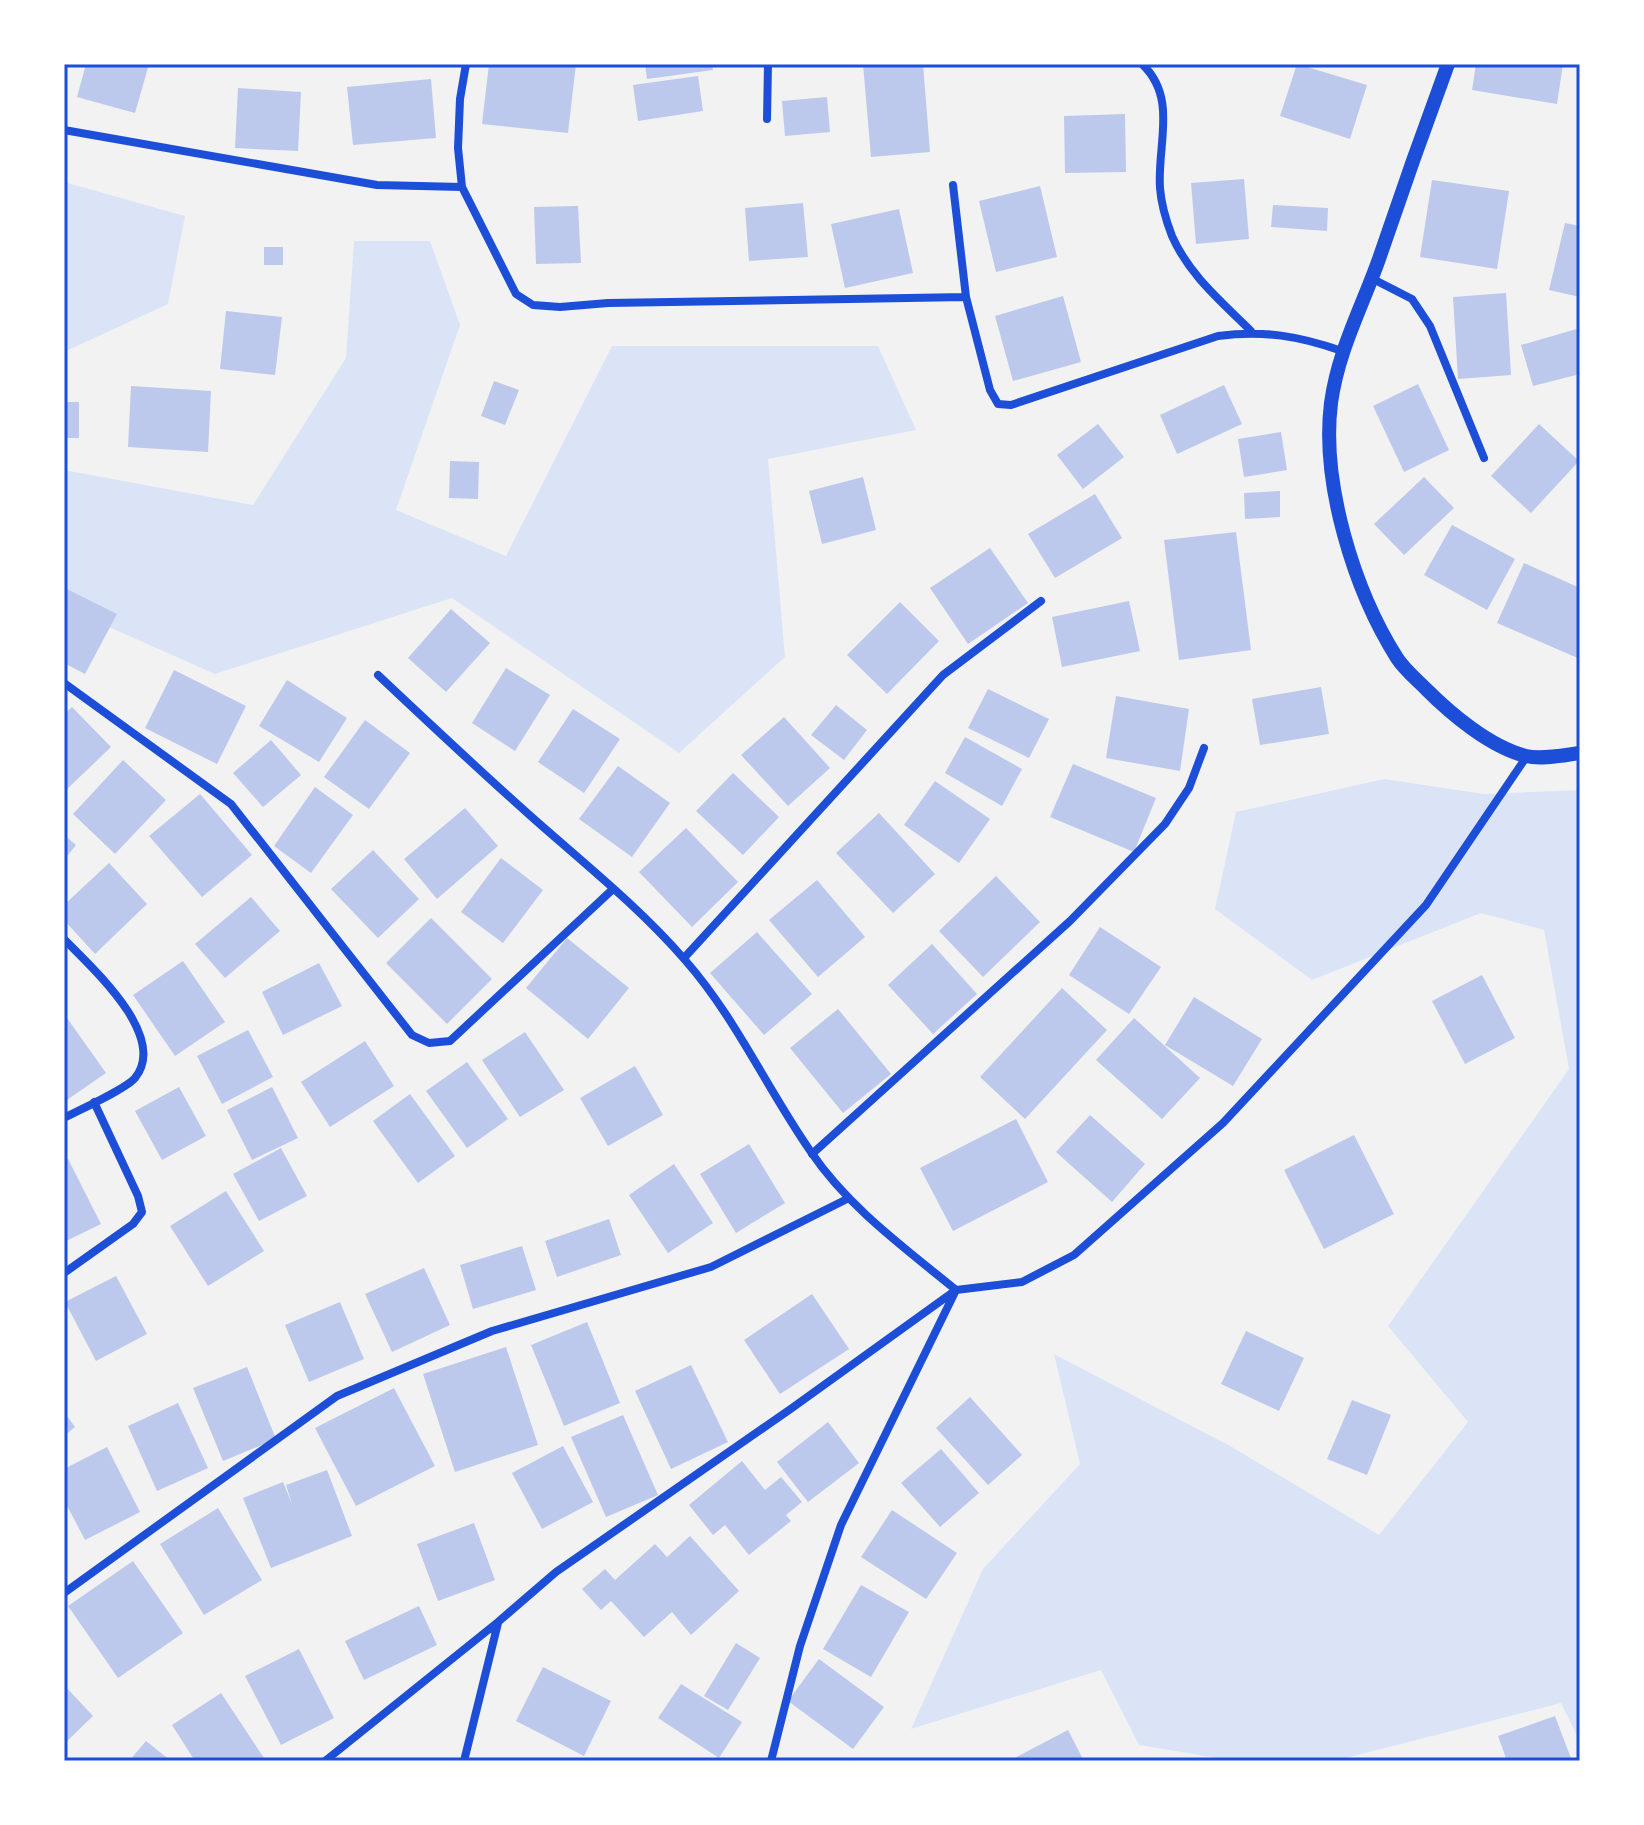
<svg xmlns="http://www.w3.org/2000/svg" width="1644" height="1825" viewBox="0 0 1644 1825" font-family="Georgia,serif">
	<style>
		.green { fill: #dbe4f7 }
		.building { fill: #bdc9ec }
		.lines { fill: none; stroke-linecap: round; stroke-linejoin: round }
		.minor { stroke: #1d4ed8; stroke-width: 8 }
		.tertiary { stroke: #1d4ed8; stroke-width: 14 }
		.neatline { fill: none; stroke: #1d4ed8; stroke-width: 3 }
	</style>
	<rect width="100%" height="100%" fill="#f2f2f2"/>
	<path class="green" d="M64,182L185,216L168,304L64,352Z
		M354,241H430L460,325L396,510L506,556L612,346H878L916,430L768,459L785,657L679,753L452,598L215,674L102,624L64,636V470L253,505L346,358Z
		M1384,779L1484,794L1580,790V1742L1561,1703L1334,1761H1235L1139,1745L1101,1670L911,1729L983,1569L1080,1464L1054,1354L1232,1447L1379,1535L1468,1422L1388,1326L1569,1069L1544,930L1481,913L1312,980L1215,909L1236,812Z"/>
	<path class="building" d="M86,64H149L135,113L77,97Z
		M489,64H576L568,133L482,124Z
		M645,64H712L713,70L647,79Z
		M863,64H923L930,152L871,157Z
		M1297,64L1367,85L1350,139L1280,116Z
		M1476,64H1563L1557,104L1472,90Z
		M698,76L703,111L638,121L633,85Z
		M431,79L436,138L353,145L347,87Z
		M238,88L301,92L298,151L235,148Z
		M827,97L830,132L785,136L782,101Z
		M1125,114L1126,172L1065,173L1064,116Z
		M1244,179L1249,239L1196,244L1191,183Z
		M1432,180L1509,191L1497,269L1420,257Z
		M1040,186L1057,257L996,272L979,201Z
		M803,203L808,257L749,261L745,208Z
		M1273,205L1328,208L1327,231L1271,227Z
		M578,206L581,263L536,264L534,207Z
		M899,209L913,273L845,288L831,224Z
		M1565,223L1580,226V297L1549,290Z
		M264,247H283V265H264Z
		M1506,293L1511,375L1458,379L1453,297Z
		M1063,296L1081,362L1013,381L995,316Z
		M226,311L282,317L275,375L220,369Z
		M1580,328V374L1533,386L1521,345Z
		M494,381L519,390L505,425L481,416Z
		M1418,384L1449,450L1404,472L1373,406Z
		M1224,385L1242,424L1177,454L1160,415Z
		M131,386L211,391L208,452L128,447Z
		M64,402H79V438H64Z
		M1098,424L1124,457L1083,489L1057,455Z
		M1539,424L1579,461L1531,513L1491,476Z
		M1281,432L1287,470L1244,477L1238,439Z
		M450,461L479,462L478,499L449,498Z
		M863,477L876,530L822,544L809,491Z
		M1424,477L1454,508L1404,555L1374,524Z
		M1280,491V517L1245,519L1244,493Z
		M1095,494L1122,538L1055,578L1028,534Z
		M1452,525L1515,559L1487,610L1424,575Z
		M1236,532L1251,650L1179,660L1164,540Z
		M990,548L1028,603L968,644L930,588Z
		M1524,563L1580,588V659L1497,623Z
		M67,589L117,614L85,674L64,663V595Z
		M1129,601L1140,651L1062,667L1052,617Z
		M900,602L939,641L887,694L847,655Z
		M451,609L490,643L446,692L408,658Z
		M506,668L550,695L515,751L472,723Z
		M174,670L246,706L217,764L145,728Z
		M287,680L347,718L319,762L259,726Z
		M1321,687L1329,734L1260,745L1252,699Z
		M988,689L1049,719L1029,758L968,728Z
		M1116,696L1189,709L1180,771L1106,758Z
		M836,705L867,730L844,760L811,735Z
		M72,707L111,747L64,792V714Z
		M573,709L620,739L584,793L538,762Z
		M784,717L830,768L788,806L741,755Z
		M365,720L410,753L369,809L324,777Z
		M965,737L1022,769L1002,806L945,773Z
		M271,740L301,775L263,807L233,773Z
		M123,760L166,800L115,854L73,814Z
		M1073,764L1156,798L1134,852L1050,817Z
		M618,766L670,803L632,857L579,819Z
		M733,773L779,817L743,855L696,811Z
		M935,781L990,819L959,863L904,825Z
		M315,787L353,815L311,873L274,846Z
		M200,794L252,855L202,897L149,836Z
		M465,808L498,846L437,899L404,859Z
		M879,813L935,874L893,913L836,853Z
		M686,828L738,882L692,927L639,872Z
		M64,835L76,845L64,860Z
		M373,850L419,899L378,938L331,889Z
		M501,858L543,890L503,943L461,912Z
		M109,863L147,904L95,954L64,920V905Z
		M996,876L1040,922L983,977L939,931Z
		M817,880L865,937L818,977L769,920Z
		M251,897L280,931L225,978L195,944Z
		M431,918L492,979L447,1024L386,963Z
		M1100,927L1161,967L1129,1014L1069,975Z
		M757,932L812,994L764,1035L710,973Z
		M567,938L629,988L588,1039L526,988Z
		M932,944L977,994L933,1034L888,985Z
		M183,961L225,1022L175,1056L133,995Z
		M319,963L342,1006L283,1035L262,992Z
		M1482,975L1515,1038L1465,1064L1432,1001Z
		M1062,988L1107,1030L1025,1119L980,1077Z
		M1194,997L1262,1039L1233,1086L1165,1045Z
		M838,1009L891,1074L843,1113L790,1048Z
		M67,1018L106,1073L64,1102V1020Z
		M1134,1018L1200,1078L1162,1119L1096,1060Z
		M248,1030L273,1077L222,1104L197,1056Z
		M525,1032L564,1090L520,1117L482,1060Z
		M365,1041L394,1086L330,1127L301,1082Z
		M467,1062L508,1119L467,1148L426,1091Z
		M635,1066L663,1115L608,1146L580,1098Z
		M179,1087L206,1136L162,1160L135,1111Z
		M272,1087L298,1138L252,1160L227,1110Z
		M410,1094L455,1156L418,1183L373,1121Z
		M1090,1115L1145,1164L1112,1202L1056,1152Z
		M1016,1119L1048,1182L953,1231L920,1168Z
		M1354,1135L1394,1214L1324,1249L1284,1170Z
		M749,1144L785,1203L736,1233L700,1174Z
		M281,1148L307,1196L259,1221L233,1174Z
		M68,1159L101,1224L64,1242V1160Z
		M674,1164L713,1223L668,1253L629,1195Z
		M226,1191L264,1251L208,1286L170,1226Z
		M609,1219L621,1255L557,1277L545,1241Z
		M522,1246L536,1290L473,1309L460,1265Z
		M424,1268L450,1325L392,1352L365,1294Z
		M116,1276L147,1334L96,1361L65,1302Z
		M812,1294L849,1349L780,1394L744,1340Z
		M340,1302L364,1359L309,1382L285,1325Z
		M587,1322L620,1403L564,1426L531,1345Z
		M1246,1331L1304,1358L1279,1411L1221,1384Z
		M506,1347L538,1445L455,1472L423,1374Z
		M691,1365L728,1442L671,1469L635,1391Z
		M247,1367L276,1439L223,1461L193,1388Z
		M394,1388L435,1466L356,1506L315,1428Z
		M970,1397L1022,1455L988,1485L936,1428Z
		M1352,1400L1391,1415L1367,1475L1327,1459Z
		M178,1403L208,1468L157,1491L128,1426Z
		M64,1412L75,1427L64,1436Z
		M623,1415L658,1495L606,1517L571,1437Z
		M828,1422L859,1463L808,1502L777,1462Z
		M563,1446L593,1502L542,1529L512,1473Z
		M107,1447L140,1512L85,1540L64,1500V1469Z
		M941,1449L979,1493L940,1527L901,1483Z
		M742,1461L765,1490L781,1477L802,1502L786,1515L791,1521L749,1555L725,1525L713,1535L689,1505Z
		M327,1470L352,1536L271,1568L243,1498L283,1482L292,1504L286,1485Z
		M218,1508L262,1580L204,1615L160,1544Z
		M892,1510L957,1553L926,1599L861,1557Z
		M474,1523L495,1580L438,1601L417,1544Z
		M690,1536L739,1591L691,1635L672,1612L644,1637L611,1601L601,1610L582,1589L605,1569L615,1580L655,1544L667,1557Z
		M133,1561L183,1633L118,1678L68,1606Z
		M861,1585L909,1612L871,1677L823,1649Z
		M419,1606L437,1645L364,1680L345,1641Z
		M736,1643L760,1658L728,1710L704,1696Z
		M299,1649L334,1718L281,1745L245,1676Z
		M819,1659L884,1707L853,1749L788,1701Z
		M543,1667L611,1701L584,1756L516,1721Z
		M681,1684L742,1722L719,1758L658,1718Z
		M64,1685L93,1716L64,1744Z
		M221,1693L264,1758L260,1761H195L172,1725Z
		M1555,1716L1572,1761H1507L1498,1736Z
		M1068,1730L1084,1761H1009Z
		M146,1741L171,1761H129Z"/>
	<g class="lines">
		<path class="minor" d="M466,64L460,99L458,148L462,187L516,294L533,305L560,307L608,303L966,297
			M1142,64C1178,98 1157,144 1160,188C1161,202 1167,223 1172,236C1189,275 1222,302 1251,331
			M767,119L768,64
			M64,130L377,185L462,187
			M953,185L966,297L990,390L998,404L1011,405L1218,336C1264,330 1299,336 1342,351
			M1371,278L1412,299L1430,326L1484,458
			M378,675C430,724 481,772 534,819C585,864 640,908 685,960C736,1018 767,1089 811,1152C848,1207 905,1248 956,1290L1022,1282L1074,1255L1223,1123L1426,905L1527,756
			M64,683L231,804L412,1035L429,1043L450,1041L613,889
			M64,939C91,967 169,1036 135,1078C126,1089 79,1110 64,1118
			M684,958L943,675L1041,601
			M812,1154L1070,921L1165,824L1189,788L1204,748
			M64,1273L133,1224L142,1212L138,1196L94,1102
			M64,1593L337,1396L492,1331L711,1267L849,1198
			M325,1761L498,1622L556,1572L792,1408L956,1290
			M464,1761L498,1623
			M771,1761L800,1646L841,1525L956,1290"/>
		<path class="tertiary" d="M1448,64C1424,129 1401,194 1379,259C1362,307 1338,351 1331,403C1321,483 1354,590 1397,658C1404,669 1416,679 1426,689C1451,714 1490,747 1526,756C1541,760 1564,755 1580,753"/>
	</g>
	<rect width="1644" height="1825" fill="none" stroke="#ffffff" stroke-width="132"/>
	<rect x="66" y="66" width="1512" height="1693" class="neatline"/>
</svg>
